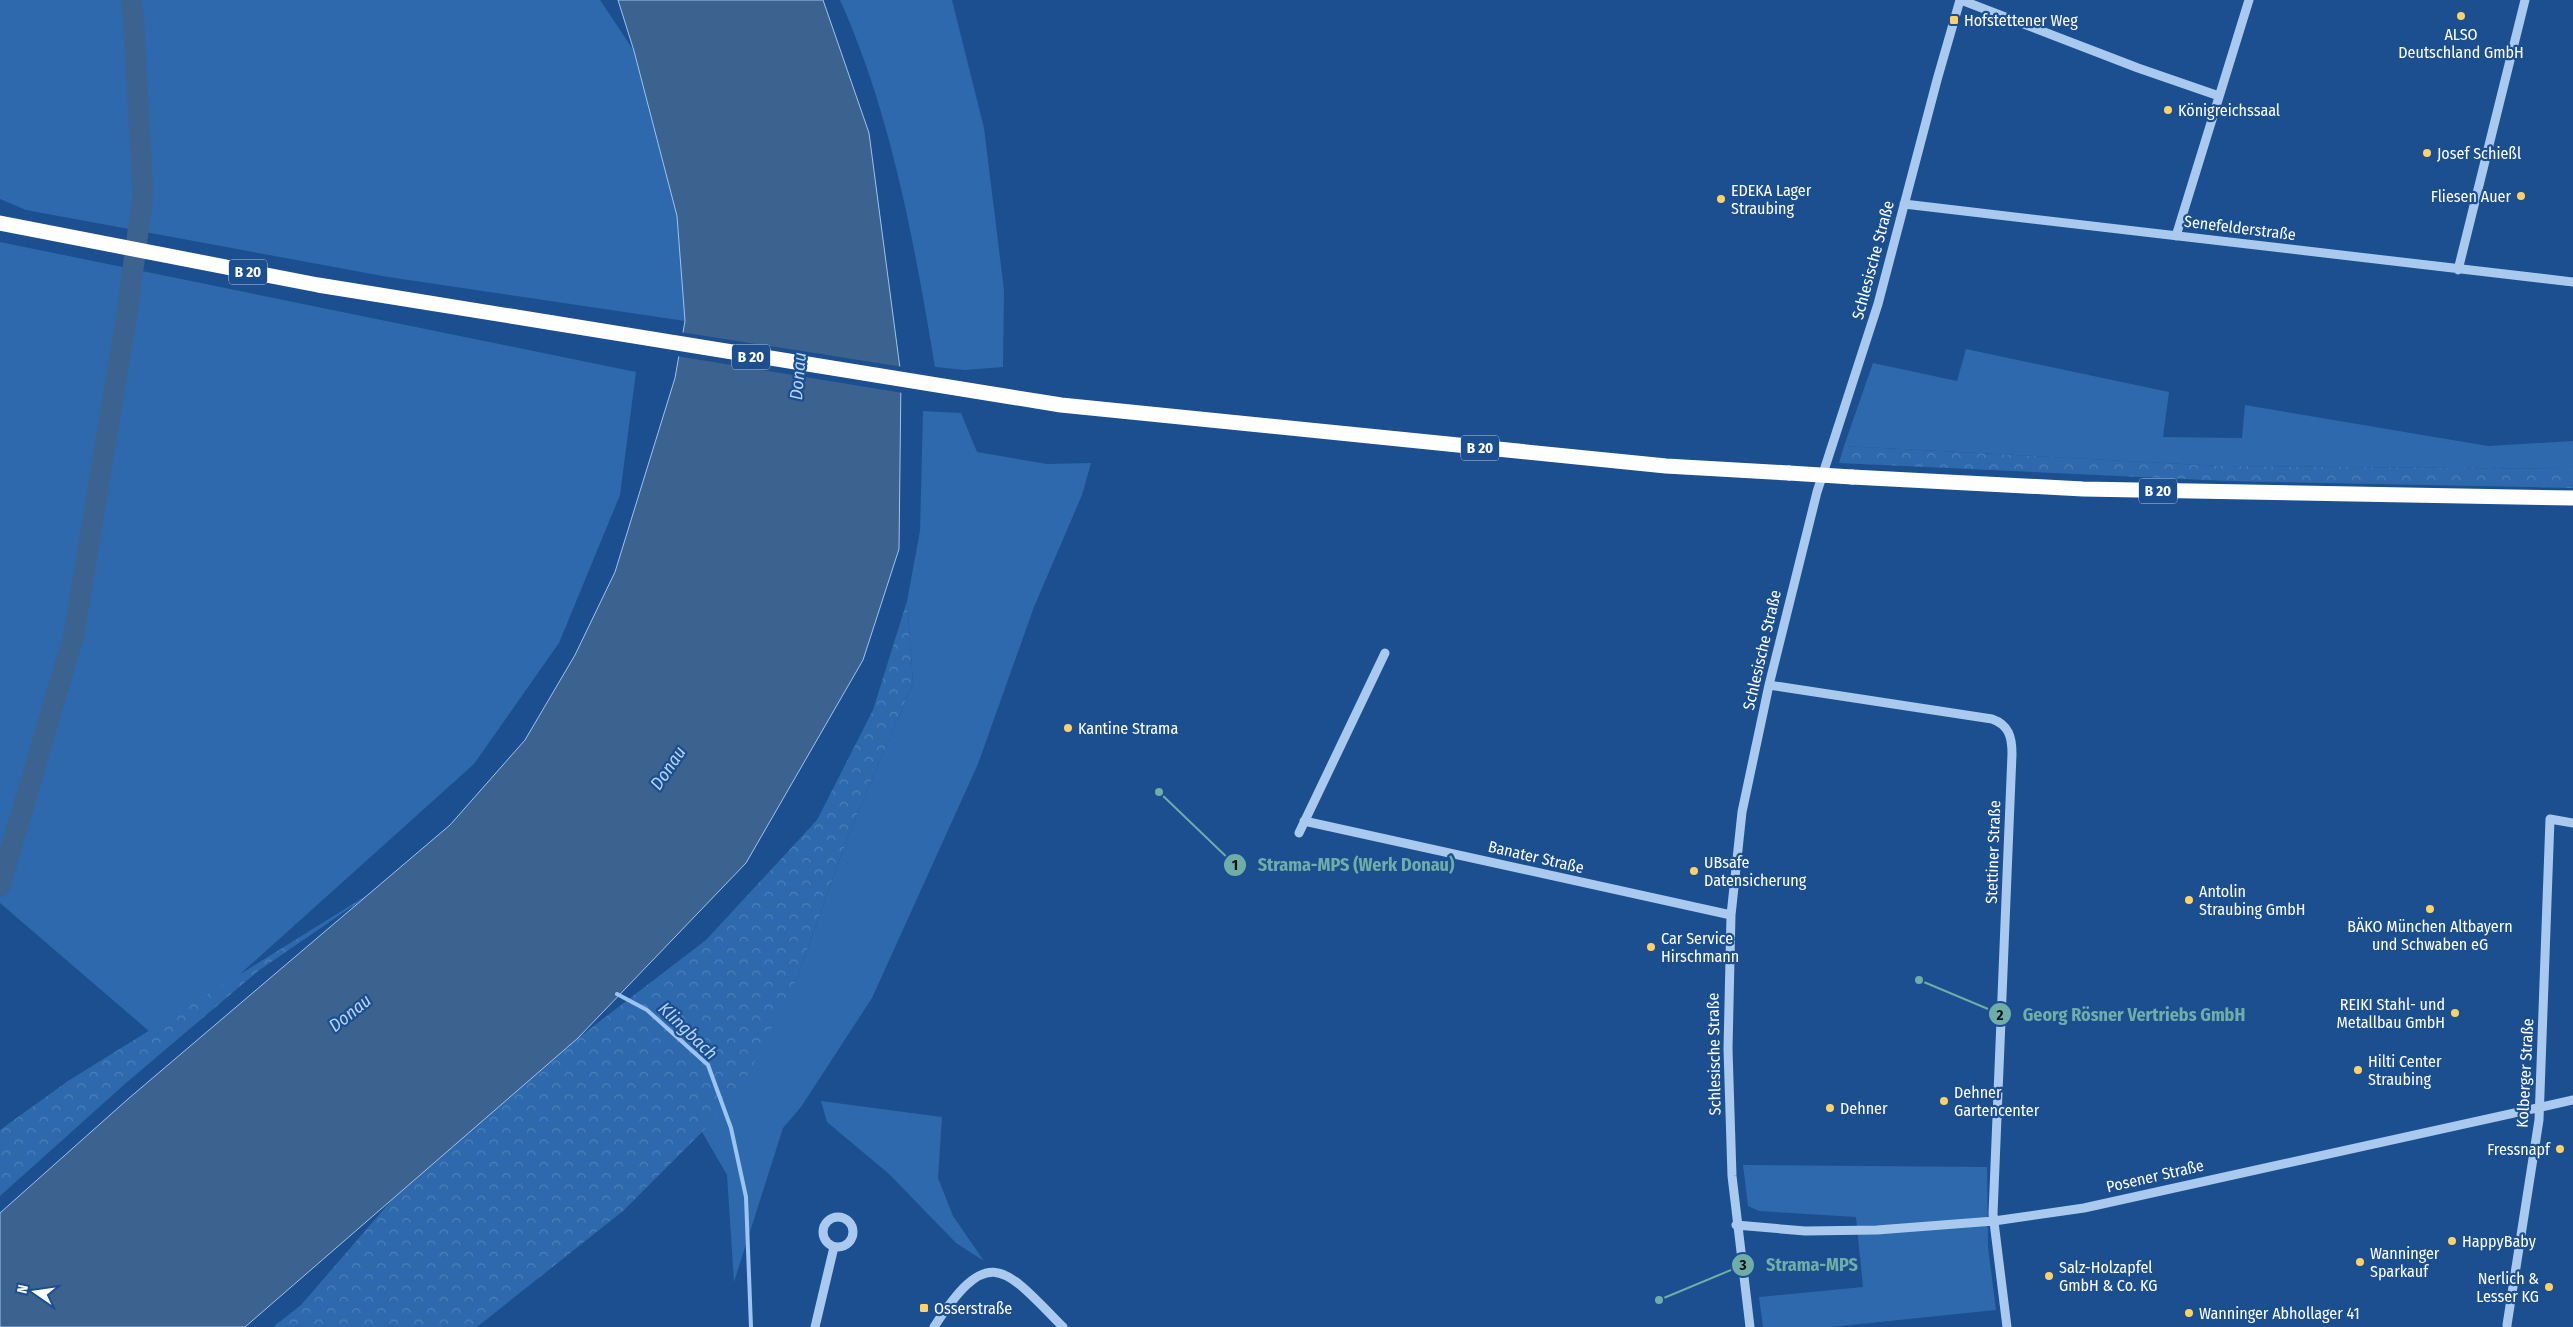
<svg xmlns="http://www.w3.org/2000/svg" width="2573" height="1327" viewBox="0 0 2573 1327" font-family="'Fira Sans Condensed',sans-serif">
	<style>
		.grass { fill: #2e69ad }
		.forest { fill: url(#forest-crowns) }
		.water { fill: #3c6290; stroke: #9cc4f0 }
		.pier { fill: #1b4f8f }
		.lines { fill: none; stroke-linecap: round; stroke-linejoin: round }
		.stream { stroke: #9cc4f0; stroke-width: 4 }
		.river { stroke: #3c6290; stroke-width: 21 }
		.minor { stroke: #a9c9ee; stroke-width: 9 }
		.highway { stroke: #fff; stroke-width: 15 }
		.highway-bridge { stroke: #fff; stroke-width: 15 }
		.poi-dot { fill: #ffd166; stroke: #1b4f8f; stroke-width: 2 }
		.labels { text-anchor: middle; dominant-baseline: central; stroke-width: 4.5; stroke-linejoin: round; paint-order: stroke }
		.shield { fill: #1b4f8f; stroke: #bbcadd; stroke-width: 1 }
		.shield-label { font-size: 15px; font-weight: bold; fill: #fff }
		.poi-label { font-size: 16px; fill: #fff; stroke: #1b4f8f; text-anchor: start }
		.street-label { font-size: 16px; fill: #fff; stroke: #1b4f8f }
		.water-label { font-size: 18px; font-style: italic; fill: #b5d3f5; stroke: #1b4f8f }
		.leader { fill: none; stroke: #6fada8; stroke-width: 2 }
		.callout-dot { fill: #6fada8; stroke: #1b4f8f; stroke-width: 2 }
		.mark-label { font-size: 15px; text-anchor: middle; font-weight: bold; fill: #111 }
		.callout-label { font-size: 18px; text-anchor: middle; font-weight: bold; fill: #6fada8; stroke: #1b4f8f; stroke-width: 4.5; stroke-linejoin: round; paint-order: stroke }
	</style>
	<defs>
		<pattern id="forest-crowns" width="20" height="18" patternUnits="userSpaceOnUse" patternTransform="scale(1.25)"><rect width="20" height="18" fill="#2e69ad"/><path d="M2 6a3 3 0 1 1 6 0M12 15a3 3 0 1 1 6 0" fill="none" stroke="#4d80b9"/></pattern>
	</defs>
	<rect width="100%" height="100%" fill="#1b4f8f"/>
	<path class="grass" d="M0,0H600L634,51L677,216L685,321L388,277L26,210L0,199Z
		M840,0H952L984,128L1004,290L1003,367L965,370L935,367C914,242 892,116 840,0Z
		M0,242L636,372L620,495L559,643L474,764L238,976L150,1032L0,903Z
		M1966,349L2169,392L2163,437L2242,438L2245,405L2488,446L2573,441V469L2220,466L1844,446L1873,363L1957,381Z
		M923,411L961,413L977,452L1047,464L1091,463L1082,495L1034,607L978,764L872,998L801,1107L783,1128L734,1282L727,1175L702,1132L797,978L850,831L913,683L907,601L920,531Z
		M821,1101L942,1117L938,1178L953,1216L984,1261L956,1243L889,1174L827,1122Z
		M1743,1165L1987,1167L1988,1247L1996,1310L1831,1327H1763L1759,1297L1863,1287L1856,1217L1759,1211L1748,1206Z"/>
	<path class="forest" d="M1844,446L2220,466L2573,469V488L2227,481L1839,463Z
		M907,601L913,683L850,831L797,978L736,1098L623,1211L477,1327H273L301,1305L396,1195L578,1038L706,940L817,820L873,710Z
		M385,884L258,971L126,1083L0,1196V1130L68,1081Z"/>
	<path class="water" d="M618,0H823L869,133L901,376L899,549L863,660L746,863L578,1038L245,1327H0V1213L128,1099L450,825L525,740L575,655L615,572L675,378L685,321L677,216L634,51Z"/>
	<path class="pier" d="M680,332L903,367V393L676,356Z"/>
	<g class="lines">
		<path class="stream" d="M617,994L647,1010L708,1065L731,1128L746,1197L751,1327"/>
		<path class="river" d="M0,886L74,634L127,313L143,195L133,13L131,0"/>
		<path class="minor" d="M1961,0L2138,68L2219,96
			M1904,204L2573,282
			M2176,236L2249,0
			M2458,270L2525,0
			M1769,685L1992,719C2009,725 2012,737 2012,754L1993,1214L2007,1327
			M1304,821L1731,915
			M1299,833L1385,653
			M823 1232a15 15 0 1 1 30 0a15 15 0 1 1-30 0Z
			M1736,1225L1805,1231L1877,1230L1994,1221L2084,1208L2573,1100
			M2507,1325L2539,1120L2550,819L2573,823
			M815,1327L834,1247
			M934,1327C989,1242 1004,1267 1063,1327
			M1750,1327L1732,1176L1728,1049L1731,915L1742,812L1769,685L1817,492L1878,304L1937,80L1960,0"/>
		<path class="highway" d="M0,223L318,285L1061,405L1666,466L1789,473
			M1852,477L2083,489L2573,498"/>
		<path class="highway-bridge" d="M1789,473L1852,477"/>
	</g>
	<g class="poi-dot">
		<circle cx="2461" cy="16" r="5"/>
		<rect x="1949" y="15" width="10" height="10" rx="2.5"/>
		<circle cx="2168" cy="110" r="5"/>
		<circle cx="2427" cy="153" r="5"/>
		<circle cx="2521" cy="196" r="5"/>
		<circle cx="1721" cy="199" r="5"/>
		<circle cx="1068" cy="728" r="5"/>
		<circle cx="1694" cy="871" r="5"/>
		<circle cx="2189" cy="900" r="5"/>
		<circle cx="2430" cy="909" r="5"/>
		<circle cx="1651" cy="947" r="5"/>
		<circle cx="2455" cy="1013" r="5"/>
		<circle cx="2358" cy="1070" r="5"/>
		<circle cx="1944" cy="1101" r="5"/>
		<circle cx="1830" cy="1108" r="5"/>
		<circle cx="2560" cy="1149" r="5"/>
		<circle cx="2452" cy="1241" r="5"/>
		<circle cx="2360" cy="1262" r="5"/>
		<circle cx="2049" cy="1276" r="5"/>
		<circle cx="2549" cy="1287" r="5"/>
		<rect x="919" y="1303" width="10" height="10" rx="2.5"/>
		<circle cx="2189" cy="1313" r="5"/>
	</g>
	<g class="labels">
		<g class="shield">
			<rect x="229" y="259.5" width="38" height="25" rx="4"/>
			<rect x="732" y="344.5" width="38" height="25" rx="4"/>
			<rect x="1461" y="435.5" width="38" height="25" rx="4"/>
			<rect x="2139" y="478.5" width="38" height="25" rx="4"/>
		</g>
		<g class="shield-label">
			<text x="248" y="272">B 20</text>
			<text x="751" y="357">B 20</text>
			<text x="1480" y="448">B 20</text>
			<text x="2158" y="491">B 20</text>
		</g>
		<g class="poi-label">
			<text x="1964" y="20">Hofstettener Weg</text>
			<text x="2461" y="34" text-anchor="middle">ALSO<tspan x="2461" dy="18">Deutschland GmbH</tspan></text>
			<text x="2178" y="110">Königreichssaal</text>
			<text x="2437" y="153">Josef Schießl</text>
			<text x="1731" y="190">EDEKA Lager<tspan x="1731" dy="18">Straubing</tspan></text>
			<text x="2511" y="196" text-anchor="end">Fliesen Auer</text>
			<text x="1078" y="728">Kantine Strama</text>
			<text x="1704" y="862">UBsafe<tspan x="1704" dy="18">Datensicherung</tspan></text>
			<text x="2199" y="891">Antolin<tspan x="2199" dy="18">Straubing GmbH</tspan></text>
			<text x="2430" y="926" text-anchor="middle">BÄKO München Altbayern<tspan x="2430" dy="18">und Schwaben eG</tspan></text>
			<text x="1661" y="938">Car Service<tspan x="1661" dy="18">Hirschmann</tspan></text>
			<text x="2445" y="1004" text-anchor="end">REIKI Stahl- und<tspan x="2445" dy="18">Metallbau GmbH</tspan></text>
			<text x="2368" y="1061">Hilti Center<tspan x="2368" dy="18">Straubing</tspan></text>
			<text x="1954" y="1092">Dehner<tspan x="1954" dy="18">Gartencenter</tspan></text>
			<text x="1840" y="1108">Dehner</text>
			<text x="2550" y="1149" text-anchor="end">Fressnapf</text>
			<text x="2462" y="1241">HappyBaby</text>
			<text x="2370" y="1253">Wanninger<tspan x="2370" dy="18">Sparkauf</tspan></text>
			<text x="2059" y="1267">Salz-Holzapfel<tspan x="2059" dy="18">GmbH &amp; Co. KG</tspan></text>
			<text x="2539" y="1278" text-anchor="end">Nerlich &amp;<tspan x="2539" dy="18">Lesser KG</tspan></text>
			<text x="934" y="1308">Osserstraße</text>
			<text x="2199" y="1313">Wanninger Abhollager 41</text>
		</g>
		<g class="street-label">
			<text transform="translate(2240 228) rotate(7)">Senefelderstraße</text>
			<text transform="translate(1873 260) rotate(-75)">Schlesische Straße</text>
			<text transform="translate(1762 650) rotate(-77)">Schlesische Straße</text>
			<text transform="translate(1993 852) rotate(-88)">Stettiner Straße</text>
			<text transform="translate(1536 857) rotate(13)">Banater Straße</text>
			<text transform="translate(1714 1054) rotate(-91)">Schlesische Straße</text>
			<text transform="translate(2525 1073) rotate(-87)">Kolberger Straße</text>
			<text transform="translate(2155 1176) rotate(-13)">Posener Straße</text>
		</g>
		<g class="water-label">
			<text transform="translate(798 376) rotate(-85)">Donau</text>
			<text transform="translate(668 768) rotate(-56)">Donau</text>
			<text transform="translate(350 1013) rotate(-39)">Donau</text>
			<text transform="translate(688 1031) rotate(44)">Klingbach</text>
		</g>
	</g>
	<path class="leader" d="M1159 792L1235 865M1919 980L2000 1014M1659 1300L1743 1265"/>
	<g class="callout-dot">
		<circle cx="1159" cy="792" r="5"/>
		<circle cx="1919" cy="980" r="5"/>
		<circle cx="1659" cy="1300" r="5"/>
		<circle cx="1235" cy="865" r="12"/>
		<circle cx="2000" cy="1014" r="12"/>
		<circle cx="1743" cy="1265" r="12"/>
	</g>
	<g class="mark-label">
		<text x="1235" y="870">1</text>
		<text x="2000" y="1020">2</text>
		<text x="1743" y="1270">3</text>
	</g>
	<g class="callout-label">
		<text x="1356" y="871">Strama-MPS (Werk Donau)</text>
		<text x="2134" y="1021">Georg Rösner Vertriebs GmbH</text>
		<text x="1812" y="1271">Strama-MPS</text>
	</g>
	<g transform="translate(35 1292) rotate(283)" stroke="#1b4f8f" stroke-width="4" paint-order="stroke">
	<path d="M0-4L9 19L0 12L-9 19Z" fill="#ffffff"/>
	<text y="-8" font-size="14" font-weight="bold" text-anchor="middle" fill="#ffffff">N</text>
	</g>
</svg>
